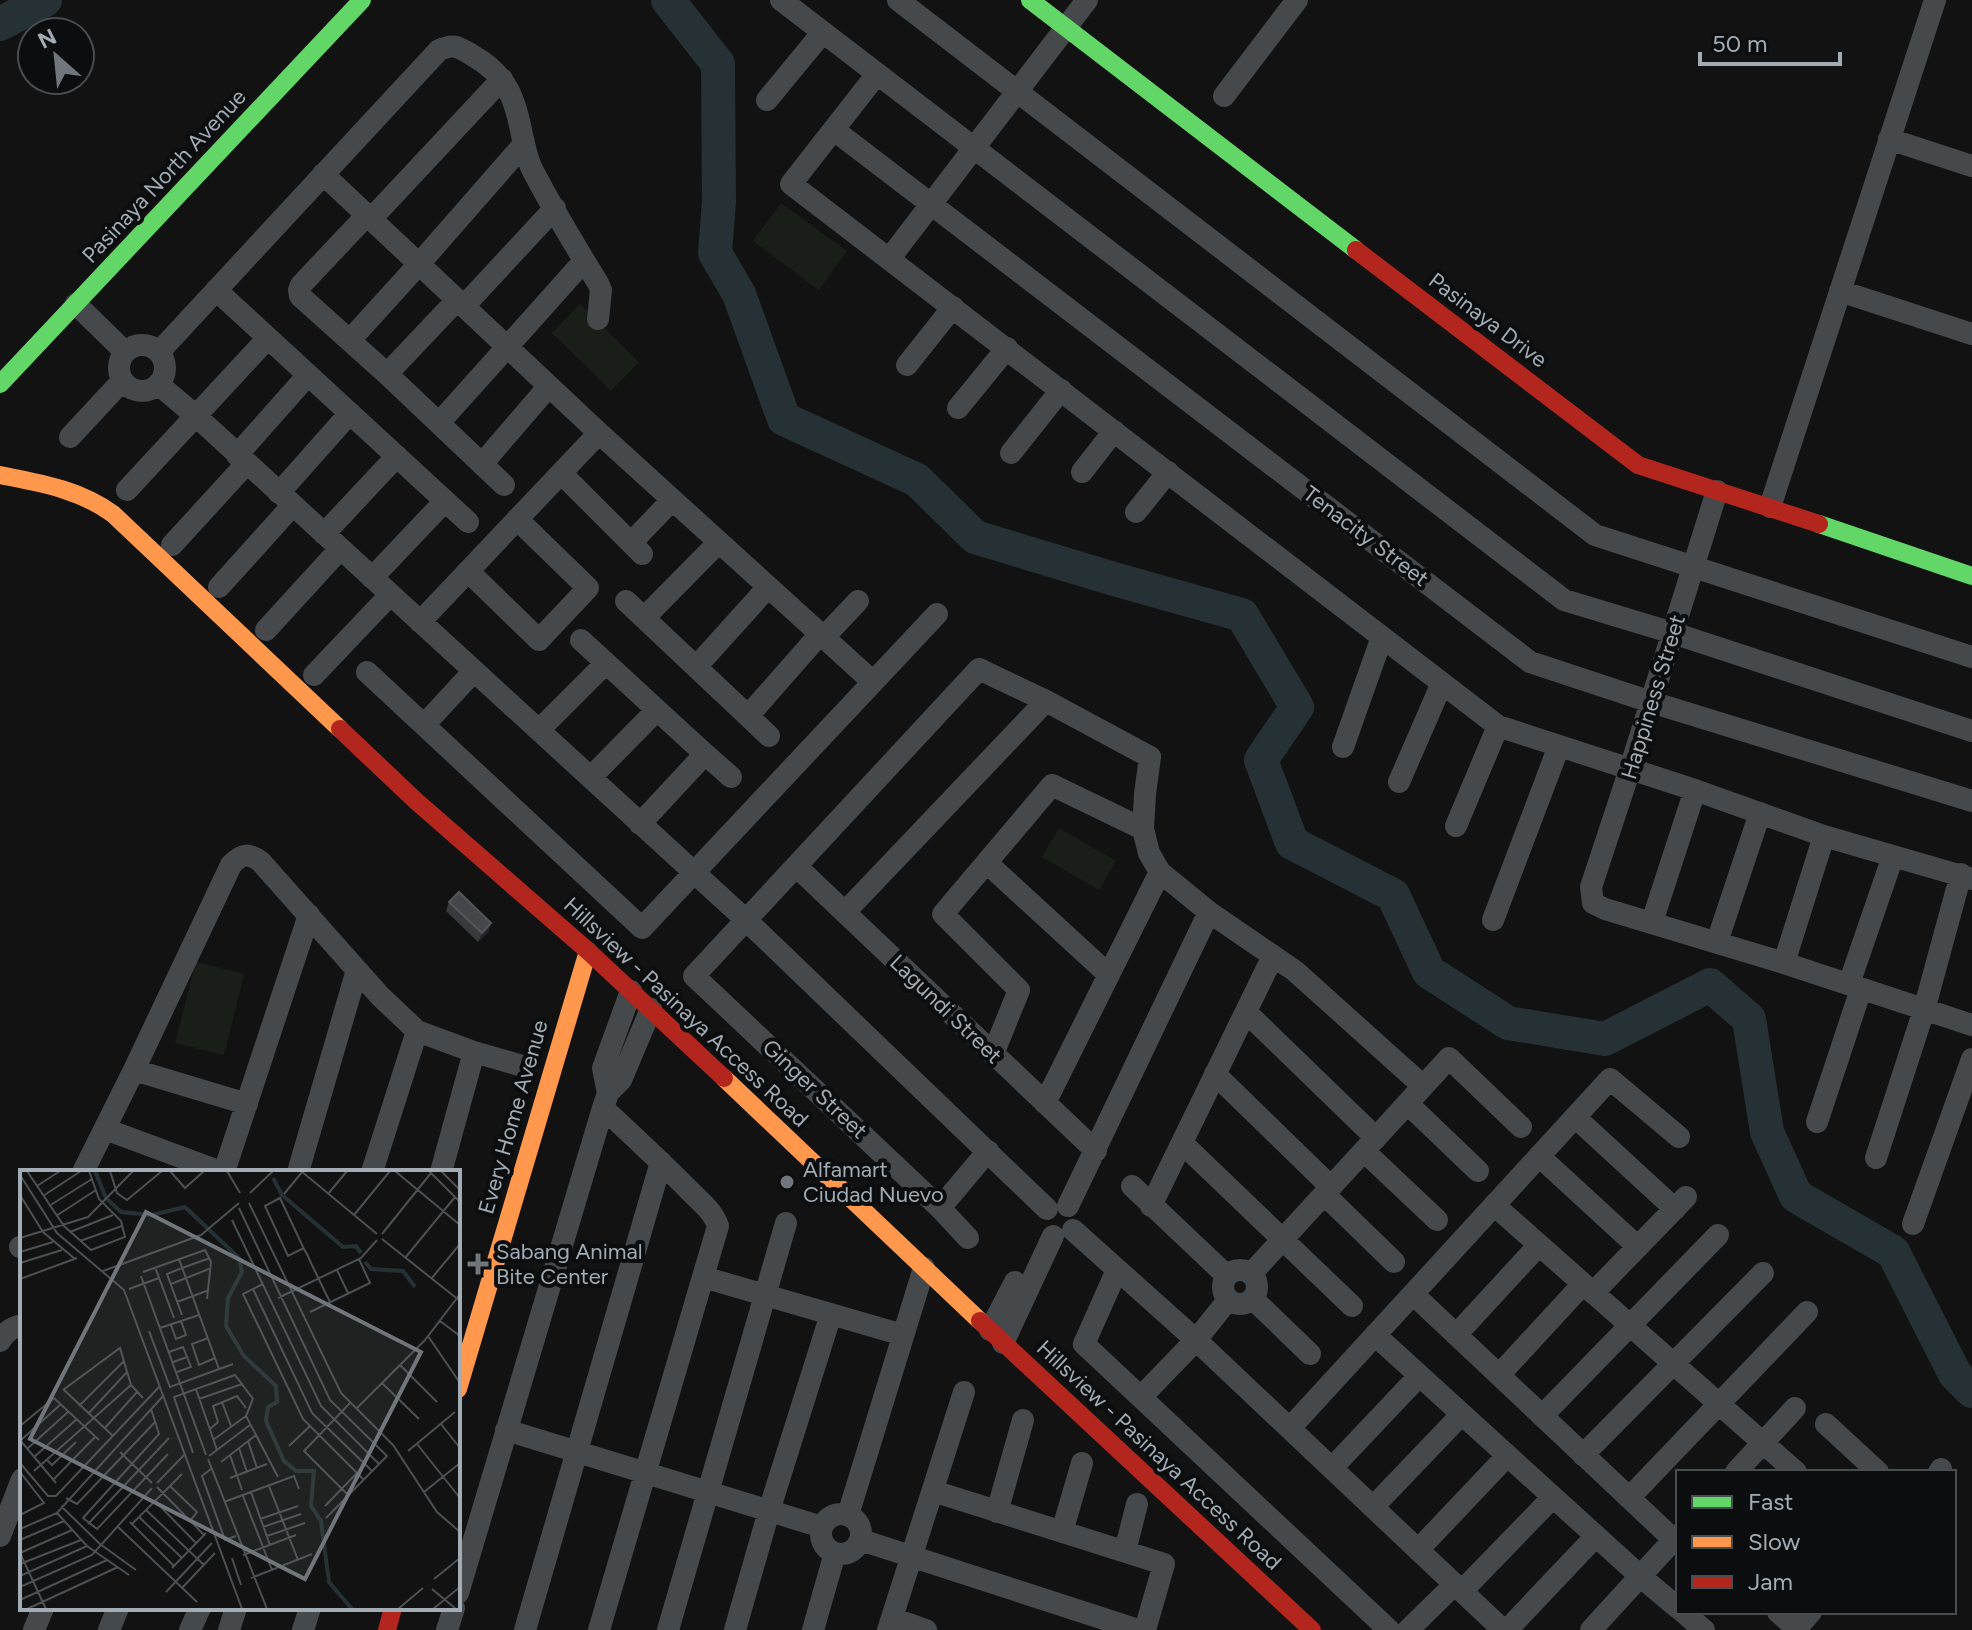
<svg xmlns="http://www.w3.org/2000/svg" width="1972" height="1630" viewBox="0 0 1972 1630" font-family="Figtree,sans-serif">
	<style>
		.pitch { fill: #191f18 }
		.lines { fill: none; stroke-linecap: round; stroke-linejoin: round }
		.river { stroke: #253134; stroke-width: 34 }
		.street { stroke: #46494b; stroke-width: 22 }
		.fast { stroke: #63d668; stroke-width: 18 }
		.slow { stroke: #ff974d; stroke-width: 18 }
		.jam { stroke: #b3261e; stroke-width: 18 }
		.wall { fill: #393a3c }
		.shaded-wall { fill: #252526 }
		.building { fill: #444649; stroke: #53565a; stroke-width: 2 }
		.poi-dot { fill: #70767b; stroke: #0c0d0e; stroke-width: 3 }
		.labels { text-anchor: middle; dominant-baseline: central; stroke-width: 8; stroke-linejoin: round; paint-order: stroke }
		.street-label { font-size: 22px; fill: #a2acb4; stroke: #0c0d0e }
		.poi-label { font-size: 22px; fill: #a2acb4; stroke: #0c0d0e; text-anchor: start }
		.inset-river { fill: none; stroke: #253134; stroke-width: 4 }
		.inset-road { fill: none; stroke: #4c5053; stroke-width: 2 }
		.view { fill: #70767b; fill-opacity: 0.15; stroke: #70767b; stroke-width: 4 }
		.inset-edge { fill: none; stroke: #a2acb4; stroke-width: 4 }
	</style>
	<rect width="100%" height="100%" fill="#121212"/>
	<path class="pitch" d="M781,203L847,251L819,290L753,241Z
		M580,304L639,362L611,391L552,333Z
		M1059,828L1116,861L1099,890L1042,857Z
		M196,962L244,974L224,1055L175,1043Z"/>
	<g class="lines">
		<path class="river" d="M668,0L718,64L719,201L715,253L739,294L784,419L917,480L975,537L1114,579L1242,615L1297,707L1261,760L1292,843L1393,895L1429,972L1508,1023L1605,1039L1710,985L1749,1019L1767,1132L1796,1196L1893,1252L1955,1374L1972,1391
			M0,24L45,0"/>
		<path class="street" d="M781,0L1564,600L1673,633L1972,731
			M898,0L1595,535L1972,657
			M877,74L791,184L1498,726L1695,790L1824,836L1972,879
			M1224,96L1297,0
			M767,100L823,32
			M834,130L1530,662L1651,702L1972,801
			M1889,139L1972,166
			M323,174L599,433L873,682
			M367,215L301,285L299,290L300,296L387,374L504,485
			M371,219L502,79
			M890,258L1087,0
			M216,290L468,522
			M1840,291L1972,334
			M76,304L125,352
			M464,306L555,208
			M350,340L419,264L524,144
			M119 368a23 23 0 1 1 46 0a23 23 0 1 1-46 0Z
			M159,352L439,50C455,43 458,47 472,55C507,75 515,98 522,135C525,147 527,160 533,171C553,209 575,246 598,283L601,290L598,319
			M907,365L953,307
			M387,374L457,300
			M158,384L196,416L746,920L1047,1209
			M958,408L1007,348
			M439,423L584,261
			M70,437L122,381
			M1011,453L1061,390
			M237,455L308,375
			M482,464L549,386
			M1082,472L1114,431
			M561,473L642,554
			M127,490L267,339
			M1717,491L1630,769L1591,887L1593,903L1605,909L1784,963L1972,1025
			M279,493L350,413
			M1770,507L1935,0
			M1136,512L1168,472
			M324,534L397,456
			M719,542L644,618L748,716L820,634
			M631,543L672,500
			M172,545L247,463
			M468,571L539,640L588,588L517,519
			M372,578L445,501
			M219,587L293,505
			M626,601L644,618
			M420,622L599,433
			M266,630L340,549
			M824,637L858,601
			M581,640L606,663
			M696,667L768,587
			M367,672L642,928L937,614
			M314,675L390,595
			M748,716L769,736
			M424,725L474,671
			M539,730L606,663L657,710
			M1343,747L1382,637
			M705,754L731,777
			M591,777L657,710L705,754L640,824
			M1399,782L1442,683
			M1456,826L1498,726
			M987,863L1109,975
			M796,866L1096,1151
			M845,912L1046,701
			M1493,920L1559,746
			M1652,922L1695,790
			M1717,942L1760,813
			M1784,963L1824,836
			M1849,984L1893,856
			M1246,1012L1376,1138
			M993,1054L1019,990L943,914L1052,785L1143,829
			M134,1070L247,1104
			M1215,1074L1331,1187
			M608,1093L621,1080L651,1009
			M1045,1103L1160,872
			M1408,1104L1478,1171
			M1575,1117L1675,1209
			M1817,1122L1861,989
			M105,1129L221,1172
			M1182,1143L1352,1306
			M1364,1151L1437,1220
			M1539,1156L1638,1247
			M1876,1158L1924,1010L1961,874
			M83,1172L134,1070L231,865C242,853 249,853 261,862L380,996L417,1031L474,1052L526,1067
			M224,1172L309,915
			M298,1172L357,970
			M372,1172L417,1031
			M441,1172L474,1052
			M1132,1186L1227,1276
			M1324,1194L1394,1262
			M1494,1205L1796,1472
			M1068,1206L1209,912
			M1151,1206L1273,956
			M940,1208L988,1151
			M1913,1224L1972,1059
			M1073,1230L1196,1340L1503,1630
			M968,1238L940,1208L694,976L979,669L1046,701L1150,757L1145,794L1143,829L1149,853L1160,872L1209,912L1295,971L1423,1086
			M20,1247H22
			M1223 1287a17 17 0 1 1 34 0a17 17 0 1 1-34 0Z
			M1117,1270L1084,1344L1389,1630
			M1251,1274L1449,1058L1521,1127
			M703,1277L903,1335
			M1593,1293L1686,1197
			M1413,1294L1674,1540
			M1253,1299L1310,1354
			M990,1330L1015,1282
			M1375,1335L1640,1576L1678,1608
			M1456,1335L1539,1245
			M0,1341C5,1332 12,1327 22,1325
			M1003,1343L1053,1236
			M1499,1375L1583,1284
			M1141,1397L1196,1340L1228,1300
			M1542,1416L1718,1235
			M1826,1424L1878,1472
			M1290,1428L1610,1079L1679,1137
			M506,1430L822,1527
			M1583,1455L1763,1273
			M1332,1468L1419,1376
			M1736,1472L1795,1408
			M1939,1472L1941,1469
			M933,1491L1164,1564L1145,1630
			M1629,1498L1807,1312
			M1373,1507L1462,1414
			M997,1512L1023,1420
			M821 1534a20 20 0 1 1 40 0a20 20 0 1 1-40 0Z
			M848,1515L924,1268
			M1062,1532L1082,1463
			M0,1536L22,1479
			M861,1540L1138,1630
			M1418,1550L1507,1456
			M1125,1551L1137,1504
			M1462,1591L1553,1497
			M458,1593L603,1108L608,1093L603,1068L631,991
			M1683,1612L1704,1630
			M1778,1612L1796,1628
			M892,1618L926,1630
			M34,1630L43,1608
			M109,1630L118,1608
			M190,1630L200,1608
			M229,1630L236,1608
			M303,1630L310,1608
			M447,1630L454,1608
			M525,1630L661,1162
			M599,1630L718,1226C713,1210 697,1199 686,1187C659,1160 631,1134 603,1108
			M668,1630L786,1223
			M735,1630L769,1511L831,1314
			M813,1630L835,1553
			M888,1630L964,1392
			M1408,1630L1455,1584
			M1507,1630L1596,1536
			M1591,1630L1678,1535
			M1795,1630L1811,1612"/>
		<path class="fast" d="M1030,0L1356,250
			M0,384L362,0
			M1819,524L1972,576"/>
		<path class="slow" d="M0,475C40,483 79,489 113,514L340,729
			M724,1078L980,1321
			M458,1389L588,951"/>
		<path class="jam" d="M1356,250L1638,465L1819,524
			M340,729L416,801L588,951L724,1078
			M980,1321L1312,1630
			M387,1630L393,1608"/>
	</g>
	<path class="wall" d="M449,902L491,923L488,932L478,942L446,911Z"/>
	<path class="shaded-wall" d="M491,923L488,932L478,942L482,933Z"/>
	<path class="building" d="M459,892L491,923L482,933L449,902Z"/>
	<g class="poi-dot">
		<circle cx="787" cy="1182" r="8"/>
		<path d="M474 1252h8v8h8v8h-8v8h-8v-8h-8v-8h8z"/>
	</g>
	<g class="labels">
		<g class="street-label">
			<text transform="translate(164 176) rotate(-47)">Pasinaya North Avenue</text>
			<text transform="translate(1488 320) rotate(37)">Pasinaya Drive</text>
			<text transform="translate(1366 536) rotate(37)">Tenacity Street</text>
			<text transform="translate(1653 697) rotate(-73)">Happiness Street</text>
			<text transform="translate(946 1009) rotate(44)">Lagundi Street</text>
			<text transform="translate(686 1012) rotate(43)">Hillsview - Pasinaya Access Road</text>
			<text transform="translate(815 1089) rotate(43)">Ginger Street</text>
			<text transform="translate(513 1117) rotate(-74)">Every Home Avenue</text>
			<text transform="translate(1159 1455) rotate(43)">Hillsview - Pasinaya Access Road</text>
		</g>
		<g class="poi-label">
			<text x="803" y="1169">Alfamart<tspan x="803" dy="25">Ciudad Nuevo</tspan></text>
			<text x="496" y="1251">Sabang Animal<tspan x="496" dy="25">Bite Center</tspan></text>
		</g>
	</g>
	<g transform="translate(20 1170)">
		<rect width="440" height="440" fill="#121212"/>
		<path class="inset-river" d="M75,1L86,28L101,42L132,45L165,37L219,88L222,102L208,128L206,156L224,186L256,216L257,232L248,237L246,251L264,291L276,301H294L291,336L301,351L309,412L332,439M253,8L262,25L323,77L336,76L341,83M345,92L351,99L383,101L395,117"/>
		<path class="inset-road" d="M7,1L44,56L71,80L105,67L101,51L79,29L69,1M90,1L97,23L107,30L142,1M150,1L165,18L184,1M207,1L220,23M281,1L357,64M375,1L440,55M409,1L440,32M421,1L440,20M0,5L37,63L104,120L222,439M17,16L40,1M230,23L253,1M264,24L283,1M308,24L327,1M0,25L23,62L55,89M23,26L61,1M229,33L321,223L373,275L417,342L440,362M29,36L72,9M219,38L310,230L367,286L306,348M334,45L370,1M36,46L76,20M212,50L301,236L359,294M50,62L93,45M362,64L411,3M0,68L68,47L113,1M362,69L440,131M60,71L102,56M284,78L268,86L245,36L260,28L284,79L288,86L291,93L306,124L310,132M0,82L33,72M385,88L435,27M159,89L199,199M0,93L42,80M135,97L154,148M162,98L190,88M317,100L328,123M83,101L181,65L219,33M123,102L185,80L191,92L187,129M121,106L186,285M0,109L57,88M411,109L440,74M151,114L189,99M243,114L223,124L283,249L344,310M109,119L139,108M233,119L292,243L352,301M258,128L341,88L357,70M157,132L189,120M290,142L350,113L339,89M162,145L147,104L162,98M420,151L440,166M151,155L156,169L166,165L161,151M140,158L179,145M129,161L150,217L213,194M408,166L440,213M188,168L172,174L179,195L195,188M149,182L163,177L167,187M153,192L167,187L171,197L157,202M380,195L417,232M362,213L399,249M43,219L93,266M176,219L197,280M43,220L100,178L111,215L123,228M179,229L222,214M202,232L211,256M59,236L104,191M337,238L405,170L440,124M131,239L139,264L63,348L77,359L148,284M68,244L107,202M421,254L440,278M0,256L34,228L79,270M84,259L117,222M190,259L198,252L193,236L217,226L226,238M0,270L36,313M193,270L226,246M0,271L41,234M228,271L237,298M397,274L440,328M269,276L290,256M219,278L227,302M7,279L49,241M388,281L435,242M100,282L132,313M173,283L154,227L215,205L233,229L226,246L258,307M210,285L222,320M189,286L230,255M14,287L57,249M188,289L247,439M27,290L32,295L56,272M201,292L236,265M0,293L28,326H36L140,216M192,298L182,306L205,370L216,366M14,301L111,215M0,302L24,333L0,345M210,308L247,294M33,310L75,267M137,313L165,284M150,316L177,342L170,351M249,316L278,390M137,317L184,365M231,322L250,375M404,322L440,293M223,326L252,400M329,326L284,281L331,232M46,328L57,334L136,251M135,331L176,373M204,332L274,306L279,319M41,336L80,374L116,400M305,336L337,303M126,340L184,395M37,343L67,376L109,405M119,347L162,388M240,349L278,336M110,352L154,396M68,354L149,268M112,354L162,304M97,356L177,432M243,357L281,344M0,359L37,343L144,225M247,366L285,353M0,370L44,351M0,383L26,439M0,383L52,360M223,385L276,365M212,388L221,415M0,394L61,370M152,398L186,363M0,406L67,376M231,408L292,384M414,409L440,388M0,417L72,385L132,318M162,418L195,383M412,419L436,439M146,422L192,373M0,430L87,390M7,439L98,397M378,439L403,418M413,439L440,417"/>
		<path class="view" d="M126,42L401,182L285,409L10,269Z"/>
		<rect width="440" height="440" class="inset-edge"/>
	</g>
	<rect x="1676" y="1470" width="280" height="144" fill="#0c0d0e" stroke="#484d50" stroke-width="2"/>
	<rect x="1692" y="1496" width="40" height="12" fill="#63d668" stroke="#484d50" stroke-width="2"/>
	<text x="1748" y="1510" font-size="24" fill="#a2acb4">Fast</text>
	<rect x="1692" y="1536" width="40" height="12" fill="#ff974d" stroke="#484d50" stroke-width="2"/>
	<text x="1748" y="1550" font-size="24" fill="#a2acb4">Slow</text>
	<rect x="1692" y="1576" width="40" height="12" fill="#b3261e" stroke="#484d50" stroke-width="2"/>
	<text x="1748" y="1590" font-size="24" fill="#a2acb4">Jam</text>
	<g transform="translate(56 56) rotate(333)"><circle r="38" fill="#0c0d0e" stroke="#484d50" stroke-width="2"/>
	<path d="M0-6L14 30L0 20L-14 30Z" fill="#70767b"/>
	<text y="-12" font-size="22" font-weight="bold" text-anchor="middle" fill="#a2acb4">N</text>
	</g>
	<path d="M1700 52v12h140v-12" fill="none" stroke="#a2acb4" stroke-width="4"/>
	<text x="1712" y="52" font-size="24" fill="#a2acb4" stroke="#0c0d0e" stroke-width="6" paint-order="stroke">50 m</text>
</svg>
